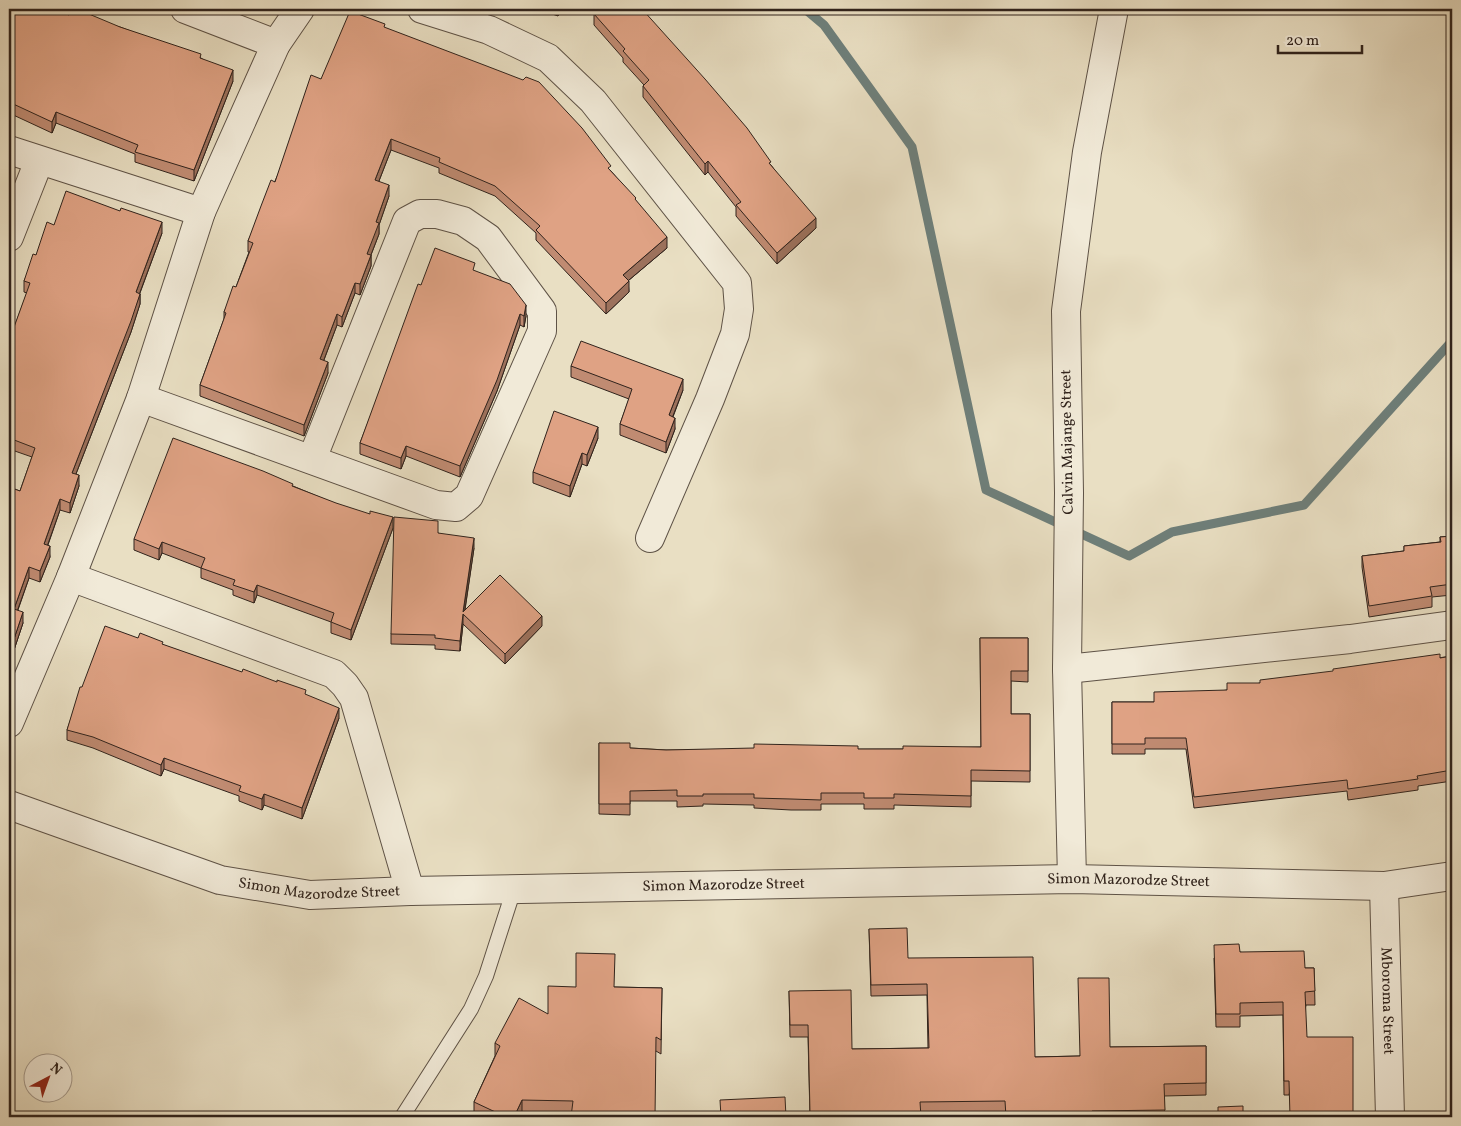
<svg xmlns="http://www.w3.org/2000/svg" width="1461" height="1126" viewBox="0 0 1461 1126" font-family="Vollkorn,serif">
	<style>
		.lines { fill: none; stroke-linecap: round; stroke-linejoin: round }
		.stream { stroke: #6e7f7a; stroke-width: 9 }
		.service-casing { stroke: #5e5246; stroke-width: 16 }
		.minor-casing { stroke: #5e5246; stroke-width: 30 }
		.service { stroke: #f1ead8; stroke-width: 14 }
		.minor { stroke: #f1ead8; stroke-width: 28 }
		.wall { fill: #c08b72; stroke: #30231c }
		.shaded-wall { fill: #9c715c; stroke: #30231c }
		.building { fill: #dfa284; stroke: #30231c }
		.labels { text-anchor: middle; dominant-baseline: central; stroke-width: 4; stroke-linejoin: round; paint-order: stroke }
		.street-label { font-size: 15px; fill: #30231c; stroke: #f1ead8 }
	</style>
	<rect width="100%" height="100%" fill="#e9dfc3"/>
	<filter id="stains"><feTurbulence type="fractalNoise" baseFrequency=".004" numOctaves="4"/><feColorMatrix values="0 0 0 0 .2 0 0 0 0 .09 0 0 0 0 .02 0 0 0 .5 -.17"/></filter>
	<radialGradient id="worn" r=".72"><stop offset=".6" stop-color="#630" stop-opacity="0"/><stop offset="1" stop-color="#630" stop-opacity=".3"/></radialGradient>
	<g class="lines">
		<path class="stream" d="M805,9L824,25L912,147L986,490L1129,556L1172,532L1304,505L1452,341"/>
		<g class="service-casing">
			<path id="service" d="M402,1117L471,1009L486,976L514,889"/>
		</g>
		<g class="minor-casing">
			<g id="minor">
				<path d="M185,9L276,44"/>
				<path d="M422,9L489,30L548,58L593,101L737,283L739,309L735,334L710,399L650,538"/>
				<path d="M9,150L201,212"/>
				<path d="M9,237L39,161"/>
				<path d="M141,398L436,505L456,507L469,496L542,331V311L488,238L463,221L437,214H420L407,221L312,459"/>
				<path d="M71,577L334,674L345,685L354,698L410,891"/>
				<path d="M1067,669L1350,639L1452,625"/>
				<path d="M9,723L71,577L141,398L201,212L276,44L300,9"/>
				<path id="s1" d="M9,805L220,880L310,895L410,891L1072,879L1384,886L1452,876"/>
				<path d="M1072,879L1067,669L1069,493L1066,311L1087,152L1114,9"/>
				<path id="s2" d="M1384,886L1390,1117"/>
			</g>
		</g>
		<use href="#service" class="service"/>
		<use href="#minor" class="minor"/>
	</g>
	<path class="wall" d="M9,9L69,15L120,27L201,58L233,81L194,181L135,162V154L56,123L52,133L9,113Z
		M538,9H560L558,16Z
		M594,14L771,165L816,228L777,264L736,216V207L708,172L705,175L643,97V86L644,85L623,62V58L594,25Z
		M385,28L611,171L636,201L667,248L628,281L629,292L606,314L536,240V233L495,196L439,173V168L391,150L379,181L389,196L379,225V234L371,255V266L360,295L355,293L342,327L337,325L324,360L328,373L304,436L200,396V385L224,319V312L236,287L249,252H248V241L321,79Z
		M54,225L162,233L140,293V304L131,332L76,474L79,486L70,513L60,510L48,545L50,557L40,582L29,578L18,610L23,623L11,659L14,671L9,684V487L20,491L32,457L9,449V341L27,293L24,292V281L36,255Z
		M475,271L526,316L524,327L520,325L497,391L460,477L406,456L401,469L360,454V443L421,285Z
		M571,366L683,390L673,417L675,429L666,453L620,435V424L629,399L571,377Z
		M598,438L587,466L582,464L570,497L533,483V472Z
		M293,486L393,528L351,640L331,633V622L257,595L254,603L233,595V590L201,578V568L162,553L159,560L134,550V539Z
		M438,533L474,548L465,610L542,626L505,664L463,624L460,651L435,649V645L391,644V634Z
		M1452,536V595L1432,597V607L1369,617L1362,567V556L1404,551V546L1440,542V537Z
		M138,638L163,645L306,695L339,718L302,819L264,805L262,810L239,801V796L164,769L161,776L93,748L67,740V730L82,687Z
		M980,638H1028V682L1011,681V714H1030V782L971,781V807L894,805V809H864V804H821V810H791L754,808V805L703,804V806L677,807V801H630V815L599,814V743L630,748L666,750L903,749L981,747Z
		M1452,656V781L1418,786V790L1348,800L1347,791L1194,808L1186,749H1145V754H1112V702H1154L1227,690L1260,683Z
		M869,929L908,958L1035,1057L1079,1056L1110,1047L1206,1046V1095L1164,1096L1165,1117H1005V1112L921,1114V1117H810L808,1037H790L789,991L852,1049L928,1048L927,995L871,996Z
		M1240,952L1305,968H1314L1315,1005H1306L1289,1095H1284L1283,1015L1240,1016V1027H1216L1214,958Z
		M614,987L662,988L661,1054L656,1051L571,1115L522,1114L521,1117H476L474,1116V1102L495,1056V1043L548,1014Z"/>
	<path class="shaded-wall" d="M558,9H560L558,16Z
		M233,70V81L194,181V170Z
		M56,112V123L52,133V122Z
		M391,139V150L375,191V180Z
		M708,161V172L705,175V164Z
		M389,185V196L379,225V234L367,265V254L376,222Z
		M816,218V228L777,264V253Z
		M162,222V233L136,303V292Z
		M667,237V248L623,285V275Z
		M371,255V266L360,295V284Z
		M629,281V292L606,314V303Z
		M355,283V293L342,327V317Z
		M140,294V304L131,332L72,484V473Z
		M526,305V316L524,327V316Z
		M337,314V325L320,370V359Z
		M520,314V325L497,391L460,477V466Z
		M328,362V373L304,436V425Z
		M683,379V390L669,426V415Z
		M675,418V429L666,453V442Z
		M598,427V438L587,466V455Z
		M406,446V456L401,469V458Z
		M582,453V464L570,497V486Z
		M79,475V486L70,513V503Z
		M60,499V510L44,555V544Z
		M393,517V528L351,640V630Z
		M474,538V548L464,615L463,614Z
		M162,542V553L159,560V549Z
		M50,546V557L40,582V571Z
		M29,567V578L14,620V609Z
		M257,585V595L254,603V592Z
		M23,612V623L9,665V654Z
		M463,614V624L460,651V641Z
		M542,616V626L505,664V654Z
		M14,660V671L9,684V673Z
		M339,708V718L302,819V808Z
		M164,758V769L161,776V765Z
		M264,794V805L262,810V799Z
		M522,1100V1114L521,1117H514Z"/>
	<path class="building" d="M9,9H57L69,15L72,9H77L120,27L201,54L200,58L233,70L194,170L135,152L138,145L56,112L52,122L9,102Z
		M600,9H642L705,79L747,128L771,162L769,163L816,218L777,253L736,205L741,202L708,161L705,164L643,86L649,80L623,51L625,49L594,14Z
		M350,11L385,24L384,27L484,65L523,80L526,77L539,82L582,128L611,166L608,168L636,198L635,199L667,237L623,275L629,281L606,303L536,230L540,226L495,186L439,162L440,158L391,139L375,180L389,185L376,222L379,223L367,254L371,255L360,284L355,283L342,317L337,314L320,359L328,362L304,425L200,385L226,313L224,312L233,286L236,287L253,243L248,241L261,206L271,180L275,182L311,75L321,79Z
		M66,191L120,211L121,208L162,222L136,292L140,294L131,321L72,473L79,475L70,503L60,499L44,544L50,546L40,571L29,567L14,609L23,612L9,654V487L20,491L35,448L9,438V341L30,283L24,281L33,254L36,255L47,222L54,225Z
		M435,248L475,263L473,270L510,284L526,305L524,316L520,314L497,380L460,466L406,446L401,458L360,443L418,284L421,285Z
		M581,341L683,379L669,415L675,418L666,442L620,424L632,389L571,366Z
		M554,411L598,427L587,455L582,453L570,486L533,472Z
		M173,438L263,471L293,484L292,486L336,503L370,514V511L393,517L351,630L331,622L334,613L257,585L254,592L233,585L235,580L201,568L205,558L162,542L159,549L134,539Z
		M394,517L438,521V533L474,538L463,612L500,575L542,616L505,654L463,614L460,641L435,638V635L391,634Z
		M1452,536V584L1430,587L1432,596L1369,606L1362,556L1404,551V546L1441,542L1440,537Z
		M105,626L138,638L140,633L163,642L162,644L242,672L243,669L277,682V680L306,690L305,694L339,708L302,808L264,794L262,799L239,791L241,786L164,758L161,765L93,737L67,730L80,687H82Z
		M980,638H1028V671H1011V714H1030V771L971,770V796L894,794V798H864V793H821V800L791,799L754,798V794H703V796H677V790L630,791V804H599V743H630V748L666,750L754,748V744L858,746V749H903V746L981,747Z
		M1440,654V658L1452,656V770L1417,776L1418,779L1348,789L1347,780L1194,797L1186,738H1145V744H1112V702H1154V692L1227,690V683H1260V680L1333,671V669Z
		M9,659L14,660L9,673Z
		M907,928L908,958L1033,957L1035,1057L1080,1056L1078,978H1109L1110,1047L1206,1046V1083L1164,1084L1165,1110L1092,1111V1117H1006L1005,1101L920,1102L921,1117H877V1112L810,1113L808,1025H790L789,991L851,990L852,1049L929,1048L927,984L871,985L869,929Z
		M1239,944L1240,952L1304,951L1305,968H1314L1315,991L1305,992L1307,1037H1353V1117H1290L1289,1081H1284L1283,1002L1240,1003V1014H1216L1214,945Z
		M576,953L615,954L614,987L662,988L661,1040L656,1037L655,1117H571L573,1101L522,1100L514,1117H506L474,1102L500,1046L495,1043L519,998L548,1014V986L576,987Z
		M785,1097L786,1117H721L720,1100Z
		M1243,1106V1117H1218V1107Z"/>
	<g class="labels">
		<g class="street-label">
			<text transform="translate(1068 442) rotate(-91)">Calvin Majange Street</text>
			<text stroke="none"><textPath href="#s1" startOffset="1134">Simon Mazorodze Street</textPath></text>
			<text stroke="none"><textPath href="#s1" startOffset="729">Simon Mazorodze Street</textPath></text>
			<text stroke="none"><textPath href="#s1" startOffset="324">Simon Mazorodze Street</textPath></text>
			<text stroke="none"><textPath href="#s2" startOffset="115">Mboroma Street</textPath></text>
		</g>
	</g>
	<rect width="1461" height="1126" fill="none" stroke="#e9dfc3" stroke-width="30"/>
	<rect x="10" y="10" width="1441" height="1106" fill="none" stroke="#30231c" stroke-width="2.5"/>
	<rect x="15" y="15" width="1431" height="1096" fill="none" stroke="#30231c"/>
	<g transform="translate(48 1078) rotate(41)"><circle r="24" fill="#f1ead8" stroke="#a49a8d"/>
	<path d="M0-4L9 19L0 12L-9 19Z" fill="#8f2418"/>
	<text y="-8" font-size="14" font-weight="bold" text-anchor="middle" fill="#30231c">N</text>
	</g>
	<path d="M1278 45v8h84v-8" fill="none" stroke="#30231c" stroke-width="2.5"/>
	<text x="1286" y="45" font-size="15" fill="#30231c" stroke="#f1ead8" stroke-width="4" paint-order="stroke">20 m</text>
	<rect width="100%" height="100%" filter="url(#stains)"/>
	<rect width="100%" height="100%" fill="url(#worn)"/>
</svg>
